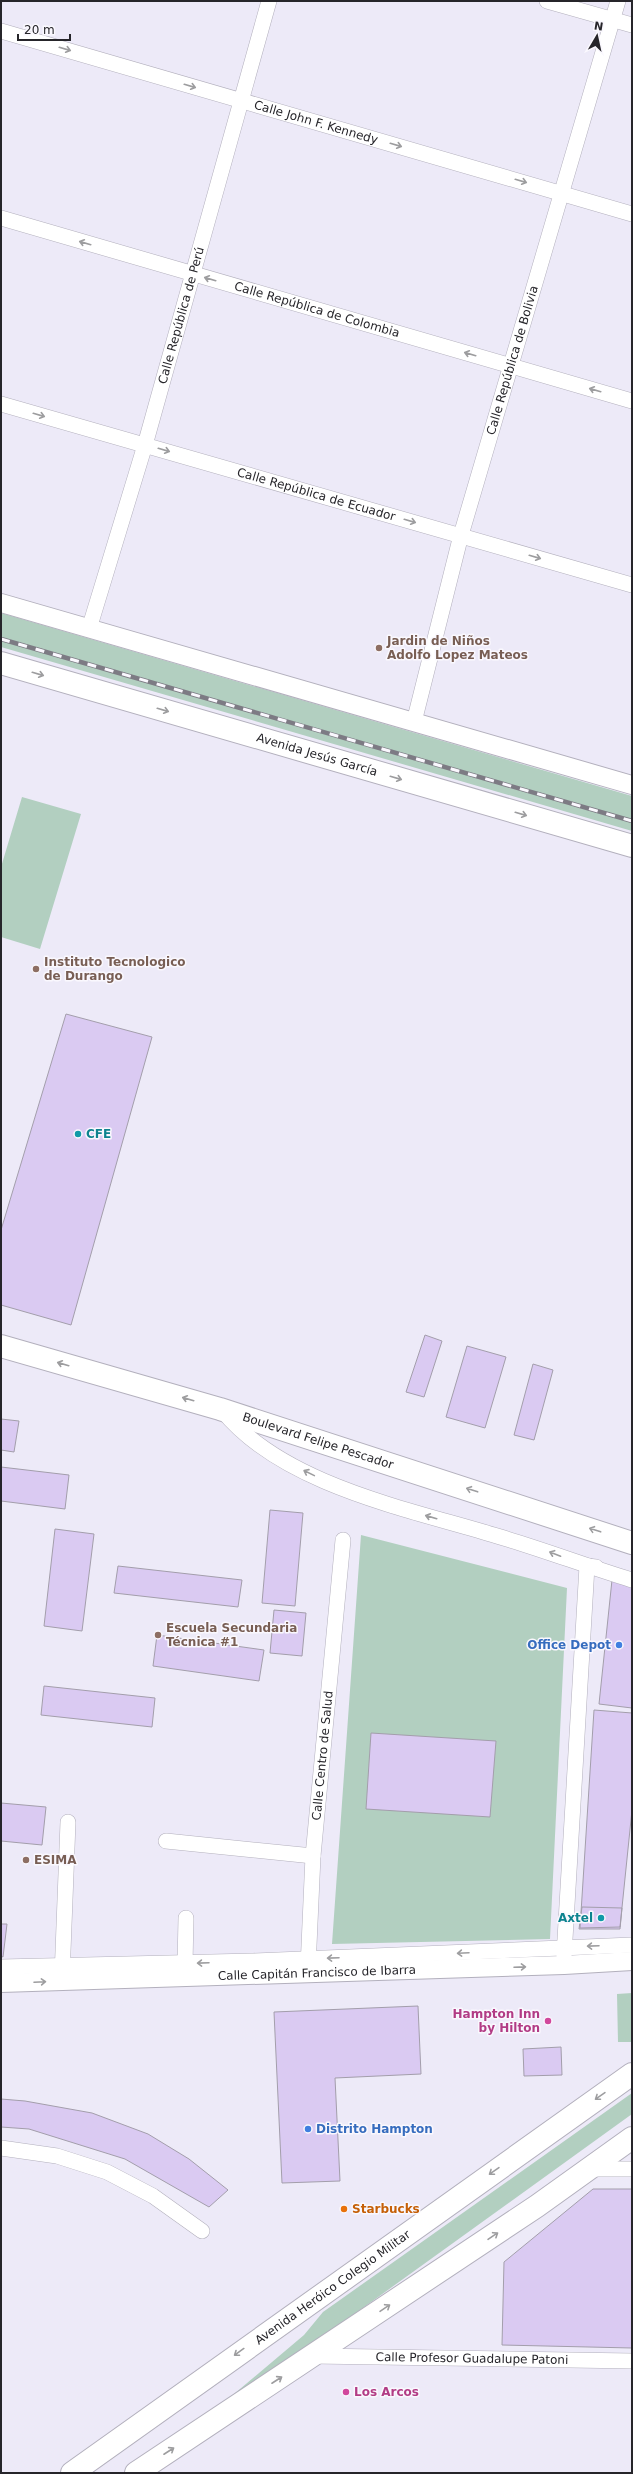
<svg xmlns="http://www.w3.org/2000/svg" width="633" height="2474" viewBox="0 0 633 2474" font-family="'DejaVu Sans',sans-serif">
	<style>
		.green { fill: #b2cfc0 }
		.building { fill: #dacaf2; stroke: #a39eab }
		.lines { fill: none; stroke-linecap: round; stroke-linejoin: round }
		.minor-casing { stroke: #b3b0bd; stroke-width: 16 }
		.tertiary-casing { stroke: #b3b0bd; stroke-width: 20 }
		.primary-casing { stroke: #b3b0bd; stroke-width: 24 }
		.minor { stroke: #fff; stroke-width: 15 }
		.tertiary { stroke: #fff; stroke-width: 18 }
		.primary { stroke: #fff; stroke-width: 22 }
		.rail-casing { stroke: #7d7b84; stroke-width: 4.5 }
		.rail { stroke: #faf8fe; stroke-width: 3; stroke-dasharray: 9; stroke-linecap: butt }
		.oneway { stroke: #9d9d9f }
		.education-dot { fill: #8d6e63; stroke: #faf8fe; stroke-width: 1.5 }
		.culture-dot { fill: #0f9aa8; stroke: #faf8fe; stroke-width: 1.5 }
		.shop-dot { fill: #3f7fe0; stroke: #faf8fe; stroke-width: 1.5 }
		.hotel-dot { fill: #d1479c; stroke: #faf8fe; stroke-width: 1.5 }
		.food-dot { fill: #e8710a; stroke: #faf8fe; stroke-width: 1.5 }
		.labels { text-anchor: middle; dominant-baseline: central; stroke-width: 3; stroke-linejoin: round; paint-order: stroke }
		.street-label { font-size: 12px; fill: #26252a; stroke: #faf8fe }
		.education-label { font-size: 12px; font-weight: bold; fill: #785e54; stroke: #faf8fe; text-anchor: start }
		.culture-label { font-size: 12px; font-weight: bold; fill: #0d838f; stroke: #faf8fe; text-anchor: start }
		.shop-label { font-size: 12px; font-weight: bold; fill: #366cbe; stroke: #faf8fe; text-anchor: end }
		.hotel-label { font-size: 12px; font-weight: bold; fill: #b23c85; stroke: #faf8fe; text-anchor: end }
		.food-label { font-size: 12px; font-weight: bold; fill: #c56008; stroke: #faf8fe; text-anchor: start }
	</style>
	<rect width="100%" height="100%" fill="#edeaf8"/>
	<path class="green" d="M1,613L632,796V831L1,647Z
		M22,797L81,814L40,949L1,937V867Z
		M361,1535L567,1588L550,1939L332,1944Z
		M632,1993V2042H618L617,1994Z
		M632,2093V2114L177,2442L304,2335L323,2312Z"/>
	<path class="building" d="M66,1014L152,1037L71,1325L1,1305V1230Z
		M425,1335L442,1341L424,1397L406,1392Z
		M467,1346L506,1357L485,1428L446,1417Z
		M533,1364L553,1370L534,1440L514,1435Z
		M1,1419L19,1421L14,1452L1,1450Z
		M1,1467L69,1475L65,1509L1,1501Z
		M270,1510L303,1513L295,1606L262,1603Z
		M55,1529L94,1534L82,1631L44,1626Z
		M118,1566L242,1580L238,1607L114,1593Z
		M612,1580L632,1585V1708L599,1704Z
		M274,1610L306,1613L302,1656L270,1653Z
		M157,1635L264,1650L259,1681L153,1666Z
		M44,1686L155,1698L152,1727L41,1715Z
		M594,1710L632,1713V1810L620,1927L580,1928Z
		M371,1733L496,1741L490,1817L366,1809Z
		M1,1803L46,1807L42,1845L1,1841Z
		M582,1907L622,1908L620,1929H579Z
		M1,1924H7L3,1957L1,1956Z
		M418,2006L421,2074L335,2078L340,2181L282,2183L274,2012Z
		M561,2047L562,2075L524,2076L523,2049Z
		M1,2099L25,2101L92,2113L148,2134L189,2159L228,2190L209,2207L125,2159L29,2129L1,2127Z
		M593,2189H632V2348L502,2345L504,2262Z"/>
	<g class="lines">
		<g class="minor-casing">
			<g id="minor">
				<path d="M547,1L632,25"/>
				<path id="s1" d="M1,31L632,214"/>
				<path id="s2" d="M1,218L632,401"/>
				<path id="s3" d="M1,404L632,585"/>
				<path id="s4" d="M89,629L145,445L269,1"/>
				<path id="s5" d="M414,722L461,535L618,1"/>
				<path d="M222,1410C282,1485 409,1509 497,1536C542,1549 586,1566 632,1580"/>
				<path d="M166,1841L313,1856"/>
				<path d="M564,1956L587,1566L596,1567"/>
				<path d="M185,1964L186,1918"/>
				<path d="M1,1967L253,1961L632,1945"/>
				<path id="s6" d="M308,1968L313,1856L343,1540"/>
				<path d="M62,1977L68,1822"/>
				<path d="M1,2148L57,2156L107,2172L153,2196L202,2231"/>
				<path d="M589,2169H632"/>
				<path id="s7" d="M313,2356L632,2361"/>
			</g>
		</g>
		<g class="tertiary-casing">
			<g id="tertiary">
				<path d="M1,603L632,785"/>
				<path id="s8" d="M1,1983L564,1965L632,1961"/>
			</g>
		</g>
		<g class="primary-casing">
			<g id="primary">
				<path id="s9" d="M1,663L632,846"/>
				<path id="s10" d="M1,1346L220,1409L632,1543"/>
				<path id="s11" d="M72,2473L632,2074"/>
				<path d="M136,2473L537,2206L632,2138"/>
			</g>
		</g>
		<use href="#minor" class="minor"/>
		<use href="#tertiary" class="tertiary"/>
		<use href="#primary" class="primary"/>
		<g class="rail-casing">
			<path id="rail" d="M1,639L632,821"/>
		</g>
		<use href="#rail" class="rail"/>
	</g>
	<defs><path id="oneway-shaft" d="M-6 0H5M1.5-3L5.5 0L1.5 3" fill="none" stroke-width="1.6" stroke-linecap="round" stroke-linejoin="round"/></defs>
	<g class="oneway">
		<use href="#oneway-shaft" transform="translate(65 49) rotate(16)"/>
		<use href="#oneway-shaft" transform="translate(190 86) rotate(16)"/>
		<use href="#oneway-shaft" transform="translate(396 145) rotate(16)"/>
		<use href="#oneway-shaft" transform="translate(521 181) rotate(16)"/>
		<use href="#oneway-shaft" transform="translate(85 243) rotate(-164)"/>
		<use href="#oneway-shaft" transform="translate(210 279) rotate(-164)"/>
		<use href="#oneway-shaft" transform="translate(470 354) rotate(-164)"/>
		<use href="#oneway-shaft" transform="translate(595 390) rotate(-164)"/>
		<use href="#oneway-shaft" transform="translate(39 415) rotate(16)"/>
		<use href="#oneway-shaft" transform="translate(164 450) rotate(16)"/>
		<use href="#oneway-shaft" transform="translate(410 521) rotate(16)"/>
		<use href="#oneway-shaft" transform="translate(535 557) rotate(16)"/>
		<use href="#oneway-shaft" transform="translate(38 674) rotate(16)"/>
		<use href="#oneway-shaft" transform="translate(163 710) rotate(16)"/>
		<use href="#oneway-shaft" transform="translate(396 778) rotate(16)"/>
		<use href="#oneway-shaft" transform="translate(521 814) rotate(16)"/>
		<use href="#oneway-shaft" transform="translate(63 1364) rotate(-164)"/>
		<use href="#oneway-shaft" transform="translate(188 1399) rotate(-164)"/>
		<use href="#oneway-shaft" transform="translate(309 1473) rotate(-154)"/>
		<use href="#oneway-shaft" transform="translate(472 1490) rotate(-162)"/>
		<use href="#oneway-shaft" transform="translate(431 1517) rotate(-164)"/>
		<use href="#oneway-shaft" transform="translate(595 1530) rotate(-162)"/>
		<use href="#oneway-shaft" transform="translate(555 1554) rotate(-159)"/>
		<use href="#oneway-shaft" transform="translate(593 1946) rotate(178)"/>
		<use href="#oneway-shaft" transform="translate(463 1953) rotate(177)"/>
		<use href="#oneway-shaft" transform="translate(333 1958) rotate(178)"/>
		<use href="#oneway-shaft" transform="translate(203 1963) rotate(178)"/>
		<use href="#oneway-shaft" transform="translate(520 1967) rotate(-2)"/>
		<use href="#oneway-shaft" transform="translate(40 1982) rotate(-3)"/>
		<use href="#oneway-shaft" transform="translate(600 2096) rotate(145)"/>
		<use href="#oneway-shaft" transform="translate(494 2171) rotate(145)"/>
		<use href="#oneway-shaft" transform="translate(493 2236) rotate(-34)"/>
		<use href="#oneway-shaft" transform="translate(385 2308) rotate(-34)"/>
		<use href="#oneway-shaft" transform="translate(239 2352) rotate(144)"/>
		<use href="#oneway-shaft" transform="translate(277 2380) rotate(-33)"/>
		<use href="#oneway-shaft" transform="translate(169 2451) rotate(-33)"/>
	</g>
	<g class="education-dot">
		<circle cx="379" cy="648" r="4"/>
		<circle cx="36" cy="969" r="4"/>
		<circle cx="158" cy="1635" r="4"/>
		<circle cx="26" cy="1860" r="4"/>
	</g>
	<g class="culture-dot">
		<circle cx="78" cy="1134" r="4"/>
		<circle cx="601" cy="1918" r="4"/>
	</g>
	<g class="shop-dot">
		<circle cx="619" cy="1645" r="4"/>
		<circle cx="308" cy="2129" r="4"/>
	</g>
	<g class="hotel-dot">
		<circle cx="548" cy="2021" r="4"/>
		<circle cx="346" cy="2392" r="4"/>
	</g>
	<circle class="food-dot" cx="344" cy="2209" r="4"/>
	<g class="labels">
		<g class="street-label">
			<text stroke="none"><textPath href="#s1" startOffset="328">Calle John F. Kennedy</textPath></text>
			<text stroke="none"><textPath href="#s2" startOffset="329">Calle República de Colombia</textPath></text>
			<text stroke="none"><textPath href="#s4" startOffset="327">Calle República de Perú</textPath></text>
			<text stroke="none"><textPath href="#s5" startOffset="375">Calle República de Bolivia</textPath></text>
			<text stroke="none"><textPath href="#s3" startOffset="328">Calle República de Ecuador</textPath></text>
			<text stroke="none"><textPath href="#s9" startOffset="329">Avenida Jesús García</textPath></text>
			<text stroke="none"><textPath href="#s10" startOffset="331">Boulevard Felipe Pescador</textPath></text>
			<text stroke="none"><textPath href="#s6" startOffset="213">Calle Centro de Salud</textPath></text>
			<text stroke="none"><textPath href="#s8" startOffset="316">Calle Capitán Francisco de Ibarra</textPath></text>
			<text stroke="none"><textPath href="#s11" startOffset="320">Avenida Heróico Colegio Militar</textPath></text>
			<text stroke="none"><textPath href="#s7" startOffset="159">Calle Profesor Guadalupe Patoni</textPath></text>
		</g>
		<g class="education-label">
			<text x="387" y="641">Jardin de Niños<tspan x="387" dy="14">Adolfo Lopez Mateos</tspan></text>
			<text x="44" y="962">Instituto Tecnologico<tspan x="44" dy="14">de Durango</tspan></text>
			<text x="166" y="1628">Escuela Secundaria<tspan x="166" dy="14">Técnica #1</tspan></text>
			<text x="34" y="1860">ESIMA</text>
		</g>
		<g class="culture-label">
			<text x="86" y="1134">CFE</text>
			<text x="593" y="1918" text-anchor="end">Axtel</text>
		</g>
		<g class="shop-label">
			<text x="611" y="1645">Office Depot</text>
			<text x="316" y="2129" text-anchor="start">Distrito Hampton</text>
		</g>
		<g class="hotel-label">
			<text x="540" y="2014">Hampton Inn<tspan x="540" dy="14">by Hilton</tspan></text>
			<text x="354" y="2392" text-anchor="start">Los Arcos</text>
		</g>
		<g class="food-label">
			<text x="352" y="2209">Starbucks</text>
		</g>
	</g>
	<rect width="633" height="2474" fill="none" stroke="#26252a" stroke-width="4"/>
	<g transform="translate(597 36) rotate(9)" stroke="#faf8fe" stroke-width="3" paint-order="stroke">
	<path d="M0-3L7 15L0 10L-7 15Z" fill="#26252a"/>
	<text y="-6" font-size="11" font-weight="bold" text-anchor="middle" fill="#26252a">N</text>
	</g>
	<path d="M18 34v6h52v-6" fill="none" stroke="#26252a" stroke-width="2"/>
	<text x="24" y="34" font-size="12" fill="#26252a" stroke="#faf8fe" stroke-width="3" paint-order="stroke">20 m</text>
</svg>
